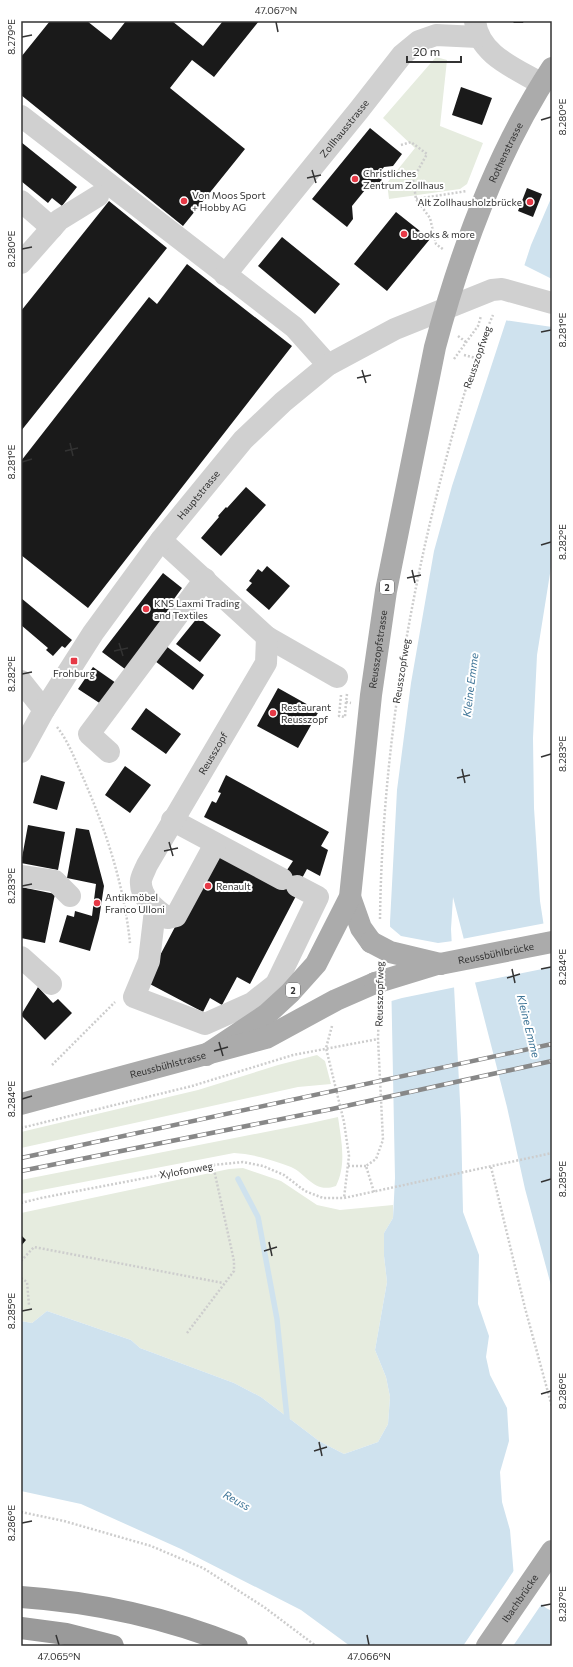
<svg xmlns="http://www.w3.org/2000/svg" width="573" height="1667" viewBox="0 0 573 1667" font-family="Commissioner,sans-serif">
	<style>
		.green { fill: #e6ecdf }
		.water { fill: #cfe2ee }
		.pier { fill: #fff }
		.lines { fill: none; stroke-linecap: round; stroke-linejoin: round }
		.stream { stroke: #cfe2ee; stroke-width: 5.5 }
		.building { fill: #1a1a1a }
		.path { stroke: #cdcdcd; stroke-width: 2.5; stroke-dasharray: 2 2; stroke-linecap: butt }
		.minor { stroke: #d0d0d0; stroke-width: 22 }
		.major { stroke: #ababab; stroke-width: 22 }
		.highway { stroke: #9a9a9a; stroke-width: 22 }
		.rail-casing { stroke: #888; stroke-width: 4.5 }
		.rail { stroke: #fff; stroke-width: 3; stroke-dasharray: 9; stroke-linecap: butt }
		.major-bridge { stroke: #ababab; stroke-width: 22 }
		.ticks { fill: none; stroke: #333; stroke-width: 1.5 }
		.poi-dot { fill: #e63946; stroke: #fff; stroke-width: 1.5 }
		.labels { text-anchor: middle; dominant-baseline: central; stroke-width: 4; stroke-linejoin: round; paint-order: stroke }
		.shield { fill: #fff; stroke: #707070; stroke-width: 1 }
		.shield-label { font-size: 9px; font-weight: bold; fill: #333 }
		.street-label { font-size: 10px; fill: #333; stroke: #fff }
		.poi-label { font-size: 10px; fill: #333; stroke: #fff; text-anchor: start }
		.water-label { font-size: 11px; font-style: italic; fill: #3f7597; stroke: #fff }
		.neatline { fill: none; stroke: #333; stroke-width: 1.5 }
		.ticks-label { font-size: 10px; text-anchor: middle; fill: #333 }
	</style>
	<rect width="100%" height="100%" fill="#fff"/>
	<path class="green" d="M436,57L447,60L440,126L483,143L467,184L460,189L389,199L387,183L415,148L383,118Z
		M317,1055L325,1061L331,1084L298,1087L21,1148V1132L198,1090L278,1065Z
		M338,1117C341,1139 347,1164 336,1186C314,1194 307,1174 291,1167C273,1160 253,1154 234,1153L21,1194V1180L311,1123Z
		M243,1168L281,1181L317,1205L340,1210L393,1205V1218L384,1233V1256L387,1282L375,1350L386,1377L390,1397L388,1424L378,1442L344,1454L319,1441L261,1397L234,1383L140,1348L131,1340L47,1311L32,1323L21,1321V1213L229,1169Z"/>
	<path class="water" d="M552,196V561L537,655L533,738L534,808L540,901L552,979V1289L525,1189L507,1107L453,897L451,929L461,1120L463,1212L479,1255L478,1304L489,1336L486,1357L490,1375L507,1408L509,1441L500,1472L502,1502L510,1530L514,1577L546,1608L552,1611V1646H350L301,1610L181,1549L81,1504L21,1491V1321L32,1323L47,1311L131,1340L140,1348L234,1383L261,1397L319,1441L344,1454L378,1442L388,1424L390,1397L386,1377L375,1350L387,1282L384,1256V1233L393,1218L395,1178L390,922L397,790L411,683L434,551L452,486L531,245Z"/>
	<path class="pier" d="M522,264L552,279V327L504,320Z
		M546,923L552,967L473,983L462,939Z
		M388,925L401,936L438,943L453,941L456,987L402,998L388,1002Z
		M515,1569L516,1577L543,1602L513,1646H463Z"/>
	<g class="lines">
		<path class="stream" d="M238,1179L258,1217L277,1319L287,1418L286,1425"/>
	</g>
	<path class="building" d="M50,21H87L111,40L126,21H172L203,46L223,21H259L214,77L192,60L170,88L245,149L183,226L21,95V57Z
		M512,21H524L523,23H514Z
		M461,87L492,98L482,125L452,115Z
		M370,128L402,154L393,166L384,167L381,171L382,187L365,190L352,206L353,219L347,227L312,199Z
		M21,142L77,187L62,206L52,198L48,203L21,181Z
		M527,188L542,194L533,217L518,211Z
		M109,201L167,248L21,431V311Z
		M396,212L430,239L387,291L354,264Z
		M282,237L340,284L315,314L258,266Z
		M187,264L292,346L88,608L21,555V461L149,297L157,304Z
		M246,487L266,505L221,556L201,538L219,517L218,516L226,507L227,508Z
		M267,566L290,586L269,610L246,590L252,583L249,581L258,569L262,572Z
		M163,573L182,588L174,599L176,601L125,669L102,652Z
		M21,598L72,640L65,648L62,646L53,656L46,650L48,648L21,625Z
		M198,617L221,635L200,662L176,644Z
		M166,646L204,675L193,690L155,661Z
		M93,667L116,683L101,704L78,689Z
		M278,688L319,711L298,748L257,726Z
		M146,708L181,734L166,754L131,729Z
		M125,766L151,785L130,813L105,795Z
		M41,775L65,782L57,810L33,803Z
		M226,775L329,832L321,846L328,850L320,876L307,869L294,893L297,894L250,984L237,977L222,1005L210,998L203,1012L146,982L215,851L285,873L293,861L204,817L212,801L216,803L221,793L218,792Z
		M28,825L65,832L58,870L21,863Z
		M76,828L89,830L104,886L99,919L90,951L59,942L67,915L74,917L75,911L92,916L96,884L67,878Z
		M21,887L55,894L45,943L21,938Z
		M38,987L53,1003L58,999L72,1013L45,1040L21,1015Z
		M21,1235L26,1240L21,1246Z"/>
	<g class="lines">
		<path class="path" d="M401,145L411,142L427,154L413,179L416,199L430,218L436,244L444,250
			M416,199L467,191
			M458,336L466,342
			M464,355L476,358
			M454,359L478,326L481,316
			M347,694L346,702L351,703
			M341,695L339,716L345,717L346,702
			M57,727C68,741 74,757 81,773C105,827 124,884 130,943
			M380,919C382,773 403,628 439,486C454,428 469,370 493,315
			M332,1026L326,1048L344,1122L349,1156L344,1198
			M52,1065L115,1002
			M21,1128L192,1086L293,1055L378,1039
			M348,1166H366
			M491,1167L525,1308L552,1407
			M374,1192L366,1166L376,1159L383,1140L378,1039L379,1004
			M21,1203L41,1198L213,1165L243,1162L263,1166L284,1175L305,1191L323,1198H344L552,1153
			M21,1261L34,1247L223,1283
			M21,1278L27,1282L29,1305
			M187,1333L234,1271V1261L213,1165
			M21,1512L64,1521L151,1546L203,1568L264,1607L316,1646"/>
		<g class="minor">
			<path d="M475,21C479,55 515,68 542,84"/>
			<path d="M21,116L294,327L328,365"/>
			<path d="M21,201L52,228"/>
			<path d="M21,263L59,220L98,196"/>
			<path id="s1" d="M225,275L359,110L402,55L419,41L436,35L478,37"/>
			<path d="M161,540L267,637L337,677"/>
			<path d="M21,681L44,710"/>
			<path id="s2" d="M21,752L44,710L93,633L161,540L243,440L283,402L328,365L395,329L492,290L502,289L552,303"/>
			<path d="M109,752L89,734L205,579"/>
			<path d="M172,820L282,879"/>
			<path id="s3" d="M215,844L176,916L168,918C156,910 139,897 141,880C142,875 145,870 147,865L266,663L267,637"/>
			<path d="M21,876L55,881L70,896"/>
			<path d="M155,910L149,961L134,997L205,1024L252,1003L276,984L318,897L297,886"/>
			<path d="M21,957L51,984"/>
		</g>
		<g class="major">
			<path d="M350,897L361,928L371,942"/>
			<path id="s4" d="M440,964L552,942"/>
			<path id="s5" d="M206,1055L266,1015L290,993L316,964L350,897L371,695L386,591L435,347C460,253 498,150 552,68"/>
			<path id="s6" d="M21,1104L266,1038L336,1000L375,983"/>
			<path id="s7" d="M487,1646L552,1551"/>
		</g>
		<path class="highway" d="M21,1597C95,1602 168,1618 237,1646
			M21,1628L66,1634L113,1646"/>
		<g class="rail-casing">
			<path id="rail" d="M21,1158L552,1044
				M21,1171L332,1109L552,1061"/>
		</g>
		<use href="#rail" class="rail"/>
		<path class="major-bridge" d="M371,942L390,952L440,964
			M375,983L437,964"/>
	</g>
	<path class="ticks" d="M276,22L278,32M22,37L32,35M541,120L551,117M312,170L316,183M307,178L321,175M22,249L32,247M541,332L551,330M362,370L366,383M357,378L371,375M70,443L73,456M65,451L78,448M22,462L32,459M541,545L551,542M412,570L415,583M407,578L421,575M119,643L123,656M114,651L128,648M22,674L32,672M541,757L551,754M462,769L465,783M457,778L470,775M169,842L173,856M164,851L178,848M22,886L32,884M512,969L515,983M541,969L551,967M507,978L520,974M219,1042L223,1056M214,1051L228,1047M22,1099L32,1096M541,1182L551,1179M269,1242L272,1256M264,1251L277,1247M22,1311L32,1309M541,1394L551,1391M319,1442L322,1456M314,1451L327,1447M22,1523L32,1521M541,1606L551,1604M56,1635L59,1645M367,1635L369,1645"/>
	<g class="poi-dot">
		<circle cx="355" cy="179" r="4"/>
		<circle cx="184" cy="201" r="4"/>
		<circle cx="530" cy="202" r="4"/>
		<circle cx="404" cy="234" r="4"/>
		<circle cx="146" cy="609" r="4"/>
		<rect x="70" y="657" width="8" height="8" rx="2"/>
		<circle cx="273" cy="713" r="4"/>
		<circle cx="208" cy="886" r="4"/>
		<circle cx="97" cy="903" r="4"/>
	</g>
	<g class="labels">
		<g class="shield">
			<rect x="380" y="580" width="14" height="14" rx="3"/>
			<rect x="286" y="983" width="14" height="14" rx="3"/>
		</g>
		<g class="shield-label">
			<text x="387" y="587">2</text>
			<text x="293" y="990">2</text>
		</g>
		<g class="street-label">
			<text stroke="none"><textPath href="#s1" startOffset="189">Zollhausstrasse</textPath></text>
			<text stroke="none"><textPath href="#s5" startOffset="983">Rothenstrasse</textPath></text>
			<text transform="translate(477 357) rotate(-71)">Reusszopfweg</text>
			<text stroke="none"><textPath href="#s2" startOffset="313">Hauptstrasse</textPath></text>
			<text stroke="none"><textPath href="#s5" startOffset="468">Reusszopfstrasse</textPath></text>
			<text transform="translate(401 671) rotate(-81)">Reusszopfweg</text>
			<text stroke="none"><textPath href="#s3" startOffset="285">Reusszopf</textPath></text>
			<text stroke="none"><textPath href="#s4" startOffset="57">Reussbühlbrücke</textPath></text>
			<text transform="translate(379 994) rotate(-89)">Reusszopfweg</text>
			<text stroke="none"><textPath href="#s6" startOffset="152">Reussbühlstrasse</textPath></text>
			<text transform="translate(186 1170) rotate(-10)">Xylofonweg</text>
			<text stroke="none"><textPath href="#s7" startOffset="58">Ibachbrücke</textPath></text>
		</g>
		<g class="poi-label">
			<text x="363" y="173">Christliches<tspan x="363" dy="12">Zentrum Zollhaus</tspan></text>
			<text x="192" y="195">Von Moos Sport<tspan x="192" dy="12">+ Hobby AG</tspan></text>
			<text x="522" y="202" text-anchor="end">Alt Zollhausholzbrücke</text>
			<text x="412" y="234">books &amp; more</text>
			<text x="154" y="603">KNS Laxmi Trading<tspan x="154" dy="12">and Textiles</tspan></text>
			<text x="74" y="673" text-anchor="middle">Frohburg</text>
			<text x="281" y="707">Restaurant<tspan x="281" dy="12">Reusszopf</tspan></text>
			<text x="216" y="886">Renault</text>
			<text x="105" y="897">Antikmöbel<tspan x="105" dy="12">Franco Ulloni</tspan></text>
		</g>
		<g class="water-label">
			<text transform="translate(470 685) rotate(-83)">Kleine Emme</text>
			<text transform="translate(529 1026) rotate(76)">Kleine Emme</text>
			<text transform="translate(237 1500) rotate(29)">Reuss</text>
		</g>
	</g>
	<rect width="573" height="1667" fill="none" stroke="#ffffff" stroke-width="44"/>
	<path d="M407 56v6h54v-6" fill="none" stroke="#333333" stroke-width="2"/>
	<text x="413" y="56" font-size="12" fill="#333333" stroke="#ffffff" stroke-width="3" paint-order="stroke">20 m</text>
	<rect x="22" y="22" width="529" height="1623" class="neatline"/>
	<g class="ticks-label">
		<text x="276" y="14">47.067°N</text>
		<text transform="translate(11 37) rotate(-90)" y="4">8.279°E</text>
		<text transform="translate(562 117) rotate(-90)" y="4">8.280°E</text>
		<text transform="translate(11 249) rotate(-90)" y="4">8.280°E</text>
		<text transform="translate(562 330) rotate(-90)" y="4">8.281°E</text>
		<text transform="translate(11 462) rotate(-90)" y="4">8.281°E</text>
		<text transform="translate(562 542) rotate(-90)" y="4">8.282°E</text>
		<text transform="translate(11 674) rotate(-90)" y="4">8.282°E</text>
		<text transform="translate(562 754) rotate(-90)" y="4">8.283°E</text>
		<text transform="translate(11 886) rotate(-90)" y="4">8.283°E</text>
		<text transform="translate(562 967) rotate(-90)" y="4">8.284°E</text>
		<text transform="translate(11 1099) rotate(-90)" y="4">8.284°E</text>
		<text transform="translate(562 1179) rotate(-90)" y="4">8.285°E</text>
		<text transform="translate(11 1311) rotate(-90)" y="4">8.285°E</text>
		<text transform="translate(562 1391) rotate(-90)" y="4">8.286°E</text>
		<text transform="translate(11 1523) rotate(-90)" y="4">8.286°E</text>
		<text transform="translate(562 1604) rotate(-90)" y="4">8.287°E</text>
		<text x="59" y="1660">47.065°N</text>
		<text x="369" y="1660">47.066°N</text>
	</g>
</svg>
